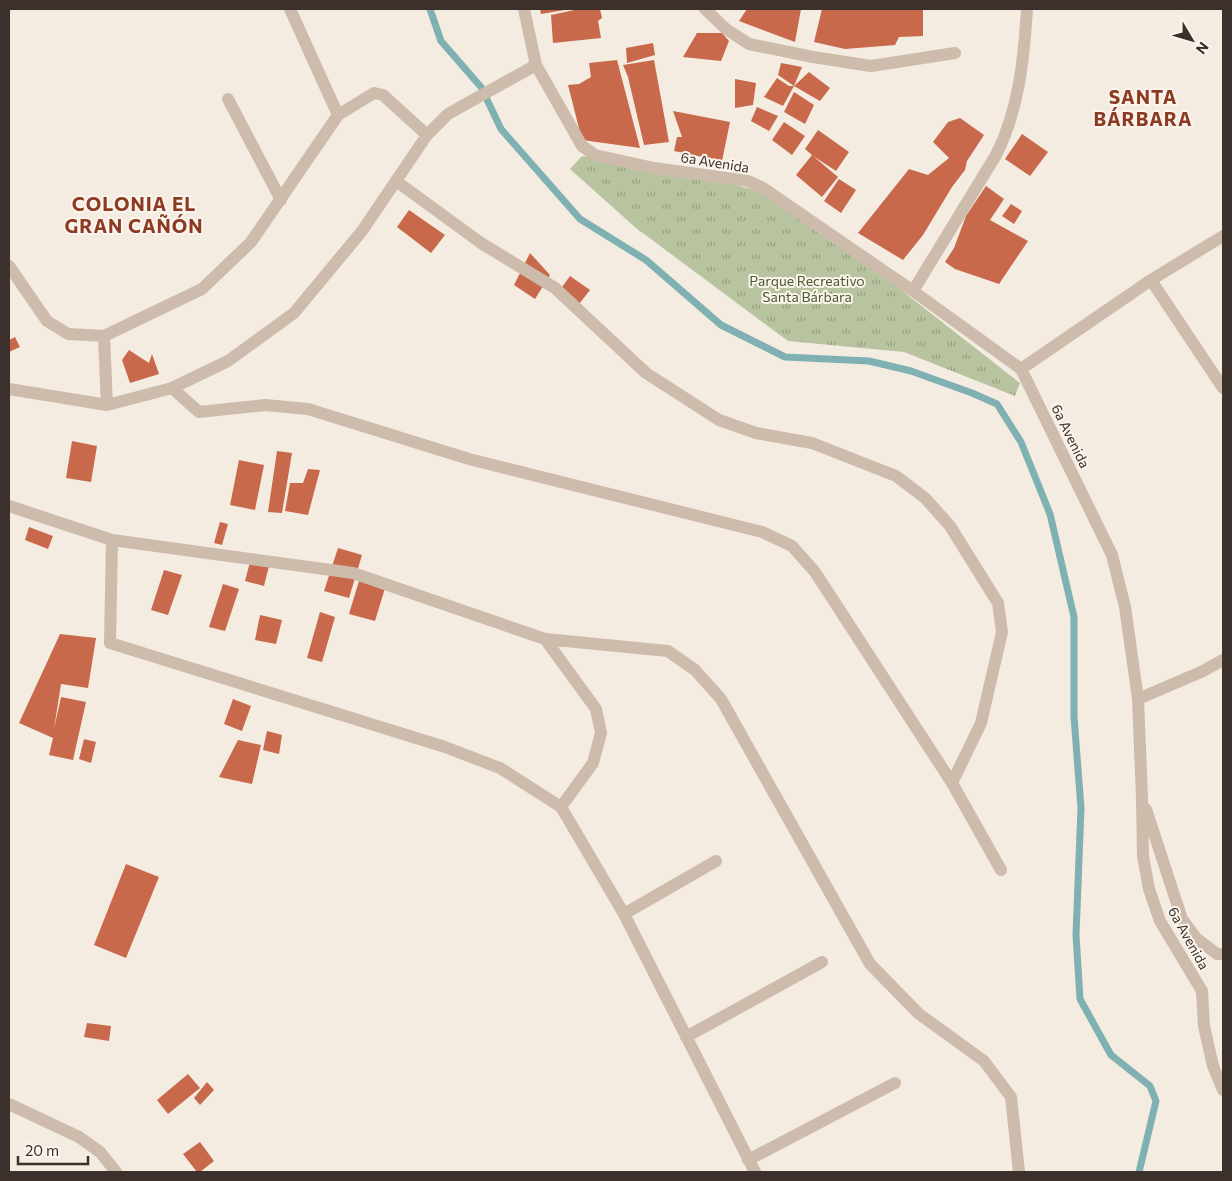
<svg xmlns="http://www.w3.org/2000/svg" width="1232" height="1181" viewBox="0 0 1232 1181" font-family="Commissioner,sans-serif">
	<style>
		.grass { fill: url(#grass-tufts) }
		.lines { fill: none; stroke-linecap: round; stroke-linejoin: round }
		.stream { stroke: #7fb0b2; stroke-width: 7 }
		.building { fill: #c8694b }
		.minor { stroke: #cdbbac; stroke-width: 12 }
		.labels { text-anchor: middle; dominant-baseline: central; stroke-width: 4; stroke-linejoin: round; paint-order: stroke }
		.street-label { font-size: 14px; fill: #3b302b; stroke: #fbf5ee }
		.park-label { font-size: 14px; fill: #4a5a2e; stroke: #fbf5ee }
		.district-label { font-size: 19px; font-weight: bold; letter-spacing: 1px; fill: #8c3b22; stroke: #fbf5ee }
	</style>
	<defs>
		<pattern id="grass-tufts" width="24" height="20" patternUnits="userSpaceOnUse" patternTransform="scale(1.25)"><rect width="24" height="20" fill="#b8c4a0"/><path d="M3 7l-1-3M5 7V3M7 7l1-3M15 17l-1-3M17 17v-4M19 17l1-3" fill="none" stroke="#97a083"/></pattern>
	</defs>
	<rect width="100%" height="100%" fill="#f4ebe1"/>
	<path class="grass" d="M582,156L663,167L763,192L887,279L1020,383L1015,396L904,352L788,341L636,228L570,169Z"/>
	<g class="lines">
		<path class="stream" d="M430,9L441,41L481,87L501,129L580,219L646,260L721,325L785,357L869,361L911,371L972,393L997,404L1021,442L1050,514L1074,617V717L1081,808L1076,935L1080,999L1111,1055L1150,1086L1156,1101L1139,1172"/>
	</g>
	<path class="building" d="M540,9H565V10L541,14Z
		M579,9H600L602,18L598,21L601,38L553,43L551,15Z
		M747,9H801L795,42L739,21Z
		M822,9H923V36L899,37L895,45L845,49L814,42Z
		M697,33H722L729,41L721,61L683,57Z
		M653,43L655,55L627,63L626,48Z
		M617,60L640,148L582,140L568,85L579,84L591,77L589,63Z
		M654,60L669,142L644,145L628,77L623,65Z
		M781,63L802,67L794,86L778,75Z
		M809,72L830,88L820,101L794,86Z
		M777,78L789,86H794L783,106L764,97Z
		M735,79L756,83L753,105L735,108Z
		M794,92L814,105L805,124L784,112Z
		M757,107L778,116L769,131L751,121Z
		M673,111L730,122L722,161L674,151L677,137H682Z
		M960,118L984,135L967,161L965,170L952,187L923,235L903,260L858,233L909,169L928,175L949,158L933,142L948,122Z
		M784,122L805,136L792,155L772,140Z
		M818,130L849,152L836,171L813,156L838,177L822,197L796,175L812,155L805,149Z
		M1022,134L1048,152L1030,176L1005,159Z
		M839,179L856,190L841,213L824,201Z
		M986,186L1004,199L990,220L1028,241L999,284L955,269L945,262L954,248L966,216Z
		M1011,204L1022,211L1014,224L1002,216Z
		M409,210L445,235L431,253L397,227Z
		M530,253L550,275L535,299L514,285Z
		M570,276L590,290L576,308L557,294Z
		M15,337L20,347L9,352V340Z
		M129,350L149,363L152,354L159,374L130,383L122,360Z
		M72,441L97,446L91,482L66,478Z
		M277,451L292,453L282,513L268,512Z
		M239,460L264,465L255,510L230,505Z
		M308,469L320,470L308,515L285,511L290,483H303Z
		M220,522L228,524L222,545L214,543Z
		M29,527L53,536L48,549L25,540Z
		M338,548L362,555L349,598L324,591Z
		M250,562L269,566L264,586L245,581Z
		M164,570L182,575L168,615L151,610Z
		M359,581L385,588L375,621L349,614Z
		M223,584L239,589L225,631L209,627Z
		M320,612L335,617L322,662L307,658Z
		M260,615L282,620L276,644L255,640Z
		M60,634L96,638L88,688L61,684L54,729L61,697L86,702L73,760L49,755L53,738L19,723Z
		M233,699L251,706L242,731L224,724Z
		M267,731L282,735L279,754L263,750Z
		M84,739L96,742L91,763L79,759Z
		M238,740L261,745L252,784L219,777Z
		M126,864L159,877L126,958L94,945Z
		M87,1023L111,1026L109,1041L84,1037Z
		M188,1074L200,1088L168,1114L157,1100Z
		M207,1082L214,1090L200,1105L194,1098Z
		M200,1142L214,1161L200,1172H197L183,1154Z"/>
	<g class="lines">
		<path class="minor" d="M290,9L338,115
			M524,9L536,65L582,146L595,155L654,168L748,181L763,188L913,291L1021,369L1112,555L1125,607L1138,699L1142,798L1143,856L1149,889L1160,921L1202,991L1204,1026L1213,1066L1223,1090
			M705,9L726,29L749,44L813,57L871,66L955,53
			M228,99L281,200
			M396,181L481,243L555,288L646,373L719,420L756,433L812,443L896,476L925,498L950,526L998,603L1002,632L981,723L952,783
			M9,266L47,321L68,334L104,336L202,289L251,242L338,115L374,93L383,95L427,135
			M1151,280L1223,388
			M913,291L996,155C1019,110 1024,58 1027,9
			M104,336L107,405
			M1021,369L1151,280L1223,236
			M172,388L199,412L265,405L308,409L469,459L762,532L792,546L815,572L952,783L1001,870
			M9,389L107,405L172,388L228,361L294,313L362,231L427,135L448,114L536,65
			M9,506L112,540L353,573L545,639L668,651L695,670L721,699L870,964L919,1014L984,1061L1011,1097L1019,1172
			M112,540L110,643L445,747L500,768L561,807L624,914L755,1172
			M545,639L596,709L601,733L593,763L561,807
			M1138,699L1201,672L1223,660
			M1146,809L1182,919L1196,938L1217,954H1223
			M624,914L716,861
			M686,1037L822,962
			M9,1104L79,1137L100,1152L116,1172
			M748,1160L895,1083"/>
	</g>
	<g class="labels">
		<g class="street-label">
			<text transform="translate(715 162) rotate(9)">6a Avenida</text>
			<text transform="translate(1071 436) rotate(64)">6a Avenida</text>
			<text transform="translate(1189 938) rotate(61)">6a Avenida</text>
		</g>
		<g class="park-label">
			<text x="807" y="280">Parque Recreativo<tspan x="807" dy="16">Santa Bárbara</tspan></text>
		</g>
		<g class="district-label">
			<text x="1143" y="96">SANTA<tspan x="1143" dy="22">BÁRBARA</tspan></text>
			<text x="134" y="203">COLONIA EL<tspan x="134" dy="22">GRAN CAÑÓN</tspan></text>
		</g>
	</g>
	<rect width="1232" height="1181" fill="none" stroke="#3b302b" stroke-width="20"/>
	<g transform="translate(1192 40) rotate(128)" stroke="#fbf5ee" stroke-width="4" paint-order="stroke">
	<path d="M0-4L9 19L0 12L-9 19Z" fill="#3b302b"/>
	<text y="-8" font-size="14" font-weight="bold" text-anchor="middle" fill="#3b302b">N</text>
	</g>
	<path d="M18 1156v8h70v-8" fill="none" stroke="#3b302b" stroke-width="2.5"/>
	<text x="25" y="1156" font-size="15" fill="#3b302b" stroke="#fbf5ee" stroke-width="4" paint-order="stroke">20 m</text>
</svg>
